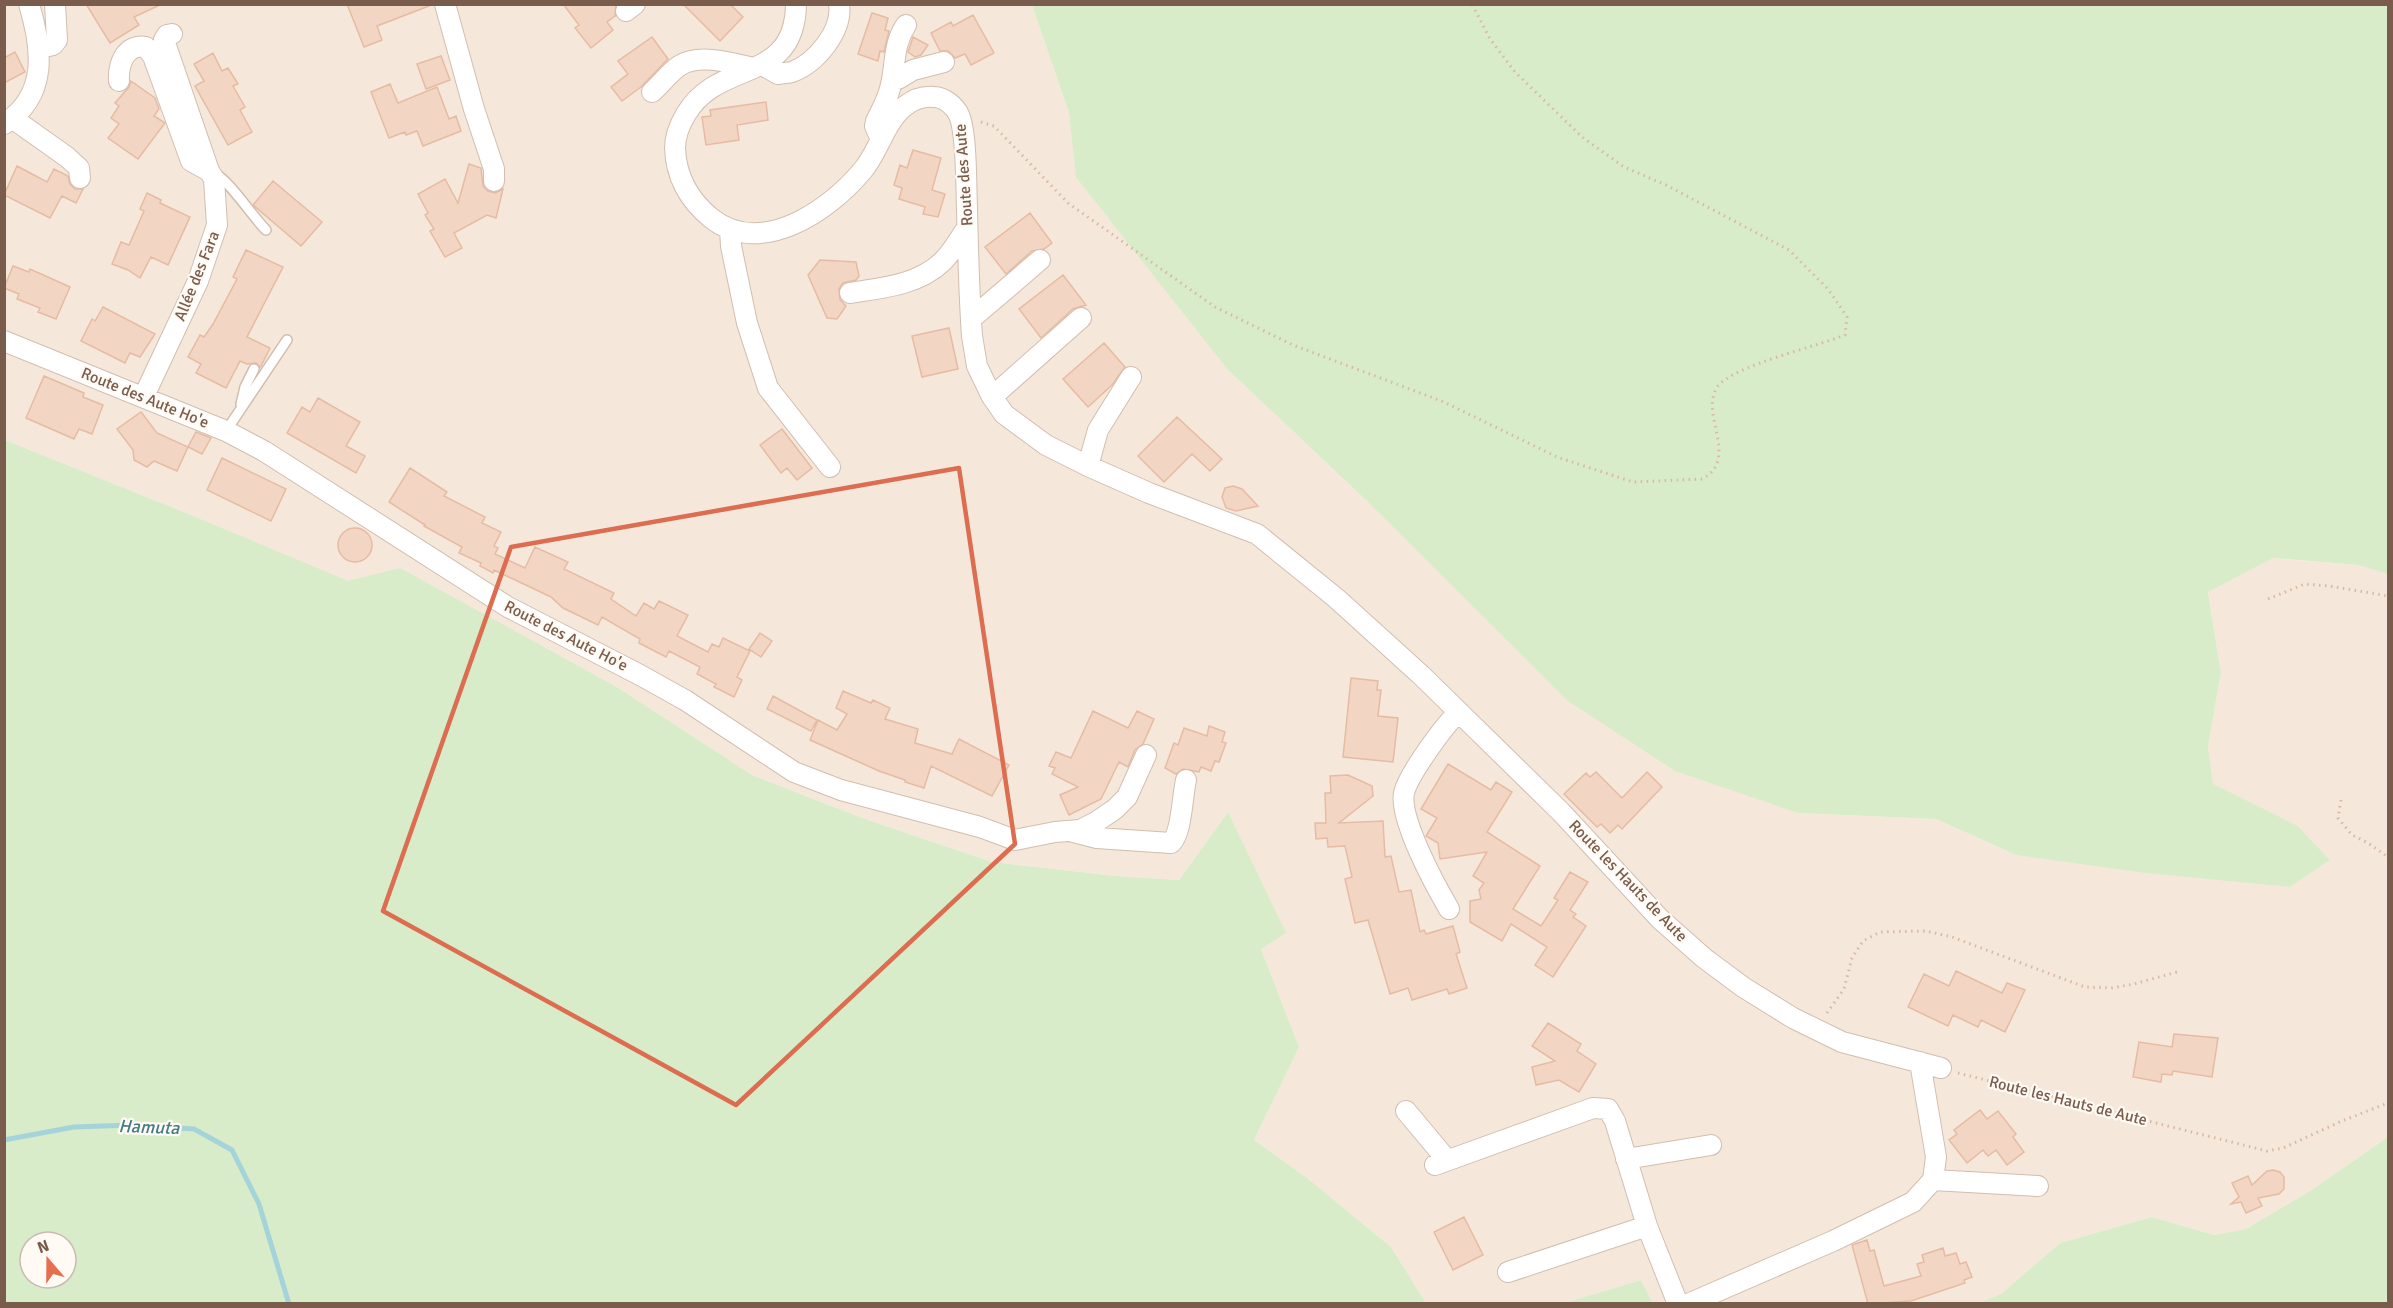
<svg xmlns="http://www.w3.org/2000/svg" width="2393" height="1308" viewBox="0 0 2393 1308" font-family="Signika,sans-serif">
	<style>
		.residential { fill: #f5e8da }
		.green { fill: #d8ecc9; fill-rule: evenodd }
		.lines { fill: none; stroke-linecap: round; stroke-linejoin: round }
		.stream { stroke: #a5d3da; stroke-width: 5 }
		.building { fill: #f3d5c3; stroke: #e6bba3; stroke-width: 1.5 }
		.service-casing { stroke: #d1beb0; stroke-width: 12 }
		.minor-casing { stroke: #d1beb0; stroke-width: 22 }
		.path { stroke: #d9b8a5; stroke-width: 3; stroke-dasharray: 1.5 4.5; stroke-linecap: butt }
		.service { stroke: #fff; stroke-width: 9 }
		.minor { stroke: #fff; stroke-width: 20 }
		.marked { fill: none; stroke: #dc6d51; stroke-width: 4.5; stroke-linejoin: round }
		.labels { text-anchor: middle; dominant-baseline: central; stroke-width: 4.5; stroke-linejoin: round; paint-order: stroke }
		.street-label { font-size: 16px; fill: #7a5c4d; stroke: #fffaf3 }
		.water-label { font-size: 18px; font-style: italic; fill: #437c86; stroke: #fffaf3 }
	</style>
	<rect width="100%" height="100%" fill="#fdf6ec"/>
	<path class="residential" d="M4,5H1032L1069,113L1077,177L1227,369L1369,503L1798,813L1936,819L2016,855L2290,887L2330,860L2298,826L2212,785L2208,746L2221,673L2208,591L2272,558L2358,565L2388,574V1137L2310,1191L2246,1229L2214,1235L2152,1217L2060,1243L2001,1294L1978,1303H1653L1641,1280L1564,1303H1426L1391,1247L1306,1177L1254,1140L1299,1047L1261,949L1285,933L1228,812L1179,880L1116,876L992,862L865,819L752,775L617,687L400,569L348,582L179,510L5,440Z"/>
	<path class="green" d="M1032,5H2388V574L2358,565L2273,558L2208,592L2221,673L2208,746L2213,784L2298,826L2330,860L2290,887L2146,873L2016,855L1936,819L1798,813L1675,771L1568,701L1369,503L1227,369L1076,177L1069,113Z
		M5,440L179,510L348,581L400,568L617,687L752,775L865,819L992,862L1116,876L1179,880L1228,812L1286,933L1261,949L1299,1047L1254,1140L1306,1177L1391,1247L1426,1303H5ZM30,1242H66V1278H30Z
		M2388,1137V1303H1978L2001,1294L2060,1243L2152,1217L2214,1235L2246,1229L2310,1191Z
		M1641,1280L1653,1303H1564Z"/>
	<g class="lines">
		<path class="stream" d="M4,1140L74,1127L132,1125L194,1129L232,1150L259,1204L289,1304"/>
	</g>
	<path class="building" d="M86,4H162L134,17L139,25L110,43Z
		M347,4H428L429,6L377,26L382,40L364,47Z
		M563,4H616L615,16L607,22L613,30L591,48L575,28L579,25Z
		M683,4H730L743,17L720,41Z
		M872,13L888,18L885,30L889,31L884,52L880,51L878,61L858,54Z
		M973,15L994,53L971,65L965,54L955,58L948,51H940L931,33L951,22L953,26Z
		M652,37L668,59L641,87L622,101L611,87L628,74L618,61Z
		M913,37L928,45L921,55L915,57L908,52Z
		M15,52L25,72L4,83V58Z
		M213,53L222,71L228,68L238,84L233,86L245,107L240,110L252,132L228,145L195,86L204,81L194,64Z
		M441,56L450,80L426,89L417,64Z
		M131,81L155,98L159,109L154,116L165,123L138,159L108,138L119,124L111,118L119,106L115,103L129,87Z
		M390,84L398,103L437,87L449,119L456,116L461,131L423,146L417,131L406,135L405,132L389,138L371,92Z
		M766,102L768,120L737,125L739,140L706,145L702,117L711,116L710,110Z
		M913,150L941,158L932,190L945,194L938,217L923,214L925,207L899,199L902,188L894,185L900,165L907,168Z
		M469,164L481,168L483,186L488,191L495,193L503,189L496,218L487,215L454,233L462,248L445,257L430,231L434,229L425,215L428,213L418,194L445,179L458,203Z
		M17,166L47,182L54,169L68,176L70,184L75,189H83L76,203L62,196L50,218L4,195Z
		M273,181L322,222L301,246L253,205Z
		M147,193L161,200L160,203L190,217L168,265L151,257L140,278L128,270L112,264L121,242L129,245L144,211L140,209Z
		M1030,213L1052,243L1044,249L1032,251L1006,274L985,247Z
		M246,250L283,267L247,337L270,348L261,366L260,367L256,363L247,364L240,361L226,388L196,373L201,364L188,357L200,335L204,337L213,324L237,279L233,277Z
		M820,260L856,262L859,276L856,280L843,283L839,289L840,300L846,306L837,319L827,318L808,275Z
		M13,266L29,272L30,269L70,287L56,319L38,312L40,308L17,299L19,294L4,288Z
		M1063,275L1086,305L1073,309L1041,338L1019,309Z
		M103,307L155,334L140,357L130,353L125,363L81,341L92,319L95,321Z
		M949,328L958,369L922,377L912,336Z
		M1104,343L1125,367L1112,385L1088,407L1063,379Z
		M44,376L84,393L83,397L103,405L92,434L79,429L74,439L26,418Z
		M318,398L360,422L346,446L365,456L356,473L287,433L302,407L310,412Z
		M141,412L157,433L188,447L177,471L154,461L147,467L134,460L133,450L117,429Z
		M1177,417L1222,459L1210,471L1192,454L1164,482L1138,456Z
		M782,429L812,468L797,480L787,468L781,473L760,445Z
		M196,432L211,438L202,454L188,447Z
		M222,458L286,489L271,521L207,490Z
		M410,468L447,492L444,496L485,517L482,523L501,532L494,546L498,548L495,554L525,568L535,547L568,562L564,569L614,593L611,599L636,616L644,603L654,609L659,601L688,615L677,636L708,652L712,644L719,647L723,638L750,651L737,677L742,680L734,697L714,687L716,684L697,674L700,667L669,651L666,657L639,643L640,639L602,617L598,625L563,608L551,597L494,570L493,573L480,566L481,563L459,553L462,547L424,526L425,525L389,502Z
		M1233,486L1242,489L1258,506L1236,511L1226,508L1222,497L1225,488Z
		M338 545a17 17 0 1 1 34 0a17 17 0 1 1-34 0Z
		M760,633L772,641L761,657L749,649Z
		M1351,678L1378,681L1377,690H1381L1378,716L1398,718L1393,762L1343,757Z
		M843,691L871,703L873,700L890,708L885,719L918,729L915,743L952,754L959,739L1009,765L992,796L931,766L924,788L905,782V780L879,771L810,740L818,720L837,730L847,714L836,708Z
		M773,696L817,720L811,731L767,709Z
		M1093,711L1128,728L1137,711L1154,719L1143,744L1135,750L1128,767L1119,762L1101,799L1069,815L1060,795L1078,787L1052,774L1055,768L1049,766L1056,752L1071,758Z
		M1209,726L1225,732L1222,742L1226,743L1219,762L1215,761L1211,771L1201,767L1199,772L1183,769L1176,774L1165,768L1174,743L1178,745L1184,728L1207,736Z
		M1448,764L1491,790L1496,782L1512,792L1487,832L1540,866L1513,909L1541,926L1558,900L1554,898L1570,872L1588,882L1570,910L1576,914L1573,917L1586,926L1553,977L1535,965L1547,947L1511,924L1502,941L1470,922V901L1481,899L1479,890L1484,883L1473,876L1487,852L1440,859L1438,843L1426,836L1437,818L1421,809Z
		M1596,772L1622,798L1647,772L1662,787L1622,829L1618,825L1610,833L1601,824L1597,827L1564,794L1586,773L1590,777Z
		M1348,775L1372,786L1373,796L1339,823L1383,821L1385,857L1391,856L1399,892L1411,890L1420,932L1424,930L1426,934L1453,926L1460,952L1456,954L1467,988L1449,994L1447,989L1412,1000L1408,988L1390,994L1368,920L1355,923L1345,879L1352,877L1345,846L1328,847L1327,838L1316,839L1315,823H1326L1325,793H1331L1330,776Z
		M1956,971L2002,993L2007,983L2025,990L2005,1032L1981,1020L1978,1027L1953,1015L1948,1026L1908,1007L1924,974L1949,986Z
		M1548,1023L1581,1044L1577,1051L1596,1064L1579,1092L1559,1080L1536,1085L1532,1067L1555,1061L1532,1046Z
		M2174,1034L2218,1038L2212,1077L2173,1071L2172,1075L2162,1074L2161,1082L2133,1077L2139,1042L2172,1047Z
		M1980,1110L1987,1119L1998,1111L2016,1134L2013,1137L2024,1152L2007,1165L1996,1150L1988,1156L1983,1150L1967,1163L1949,1140L1957,1134L1954,1130Z
		M2273,1170L2280,1172L2284,1177V1189L2279,1194L2258,1198L2262,1206L2246,1213L2241,1202L2231,1204L2239,1197L2232,1183L2248,1176L2252,1185L2267,1171Z
		M1464,1217L1483,1255L1453,1270L1434,1232Z
		M1867,1240L1870,1251L1874,1250L1884,1286L1921,1276L1917,1264L1924,1262L1922,1255L1943,1248L1945,1256L1956,1253L1960,1264L1966,1262L1972,1277L1964,1280L1965,1283L1911,1301L1868,1304L1852,1245Z"/>
	<g class="lines">
		<g class="service-casing">
			<path id="service" d="M214,173C229,180 252,216 266,230
				M241,404L245,387L254,369
				M226,431L287,340"/>
		</g>
		<g class="minor-casing">
			<path id="minor" d="M445,4L474,109L494,169V181
				M796,4C795,85 719,58 686,114C680,124 675,136 675,148C676,176 689,200 711,218C761,258 829,211 863,170C879,151 885,121 905,106C914,99 924,96 934,97C944,97 955,106 959,115C967,133 966,187 967,209C968,251 969,294 972,336L977,366L991,395L1004,414L1046,445L1088,466L1149,493L1257,534L1336,598L1421,675L1561,812L1660,919L1704,958L1743,987L1793,1018L1842,1042L1941,1068
				M626,11L635,4
				M172,34L167,35L164,40L209,171
				M40,48L53,45L57,40L55,4
				M762,65L778,74C782,73 788,73 792,72C816,63 843,31 839,4
				M892,79H898L913,70L944,62
				M119,81C118,65 125,43 146,47L153,56L191,161L209,171L214,179L217,225L198,281L144,396
				M652,92C662,83 669,73 679,66C699,53 732,63 753,68
				M12,118L67,157L79,168L80,178
				M4,124C49,95 42,48 29,4
				M881,140L875,126L876,121C880,113 885,104 888,95C897,71 891,47 906,25
				M730,229L731,246L747,323L768,388L830,467
				M850,293C882,288 918,285 942,262C952,253 959,239 967,228
				M971,319L1040,260
				M4,341L226,431L264,451L508,607L640,675L685,700L794,772L841,790L980,827L1015,840L1055,832L1080,830L1096,822L1115,809L1127,797L1146,755
				M992,397L1081,318
				M1088,466L1098,430L1131,377
				M1070,831L1097,838L1171,843C1182,833 1182,797 1186,780
				M1449,909C1435,885 1399,819 1404,793C1408,775 1445,724 1459,712
				M1406,1111L1447,1160
				M1626,1159L1711,1145
				M1435,1165L1593,1108L1608,1109L1615,1121L1647,1226L1678,1304
				M1933,1180L2038,1186
				M1508,1272L1647,1226
				M1688,1304L1833,1241L1913,1202L1933,1180L1936,1157L1920,1062"/>
		</g>
		<path class="path" d="M981,122L994,126L1068,203L1215,307L1293,345L1444,402L1557,457L1633,482L1702,479C1741,459 1698,413 1718,386C1733,366 1818,346 1845,335L1847,317L1828,289L1789,250L1666,185L1624,167L1582,137L1515,72L1490,39L1472,4
			M2268,599L2305,584L2329,586L2388,596
			M2341,800L2338,818L2352,835L2368,843L2388,857
			M1827,1013L1844,989L1852,958L1863,941L1880,932L1926,931L1952,937L2085,987L2111,988L2134,984L2177,972
			M1958,1073L2267,1151L2283,1148L2342,1121L2388,1103"/>
		<use href="#service" class="service"/>
		<use href="#minor" class="minor"/>
	</g>
	<path class="marked" d="M959,468L1015,844L736,1105L383,911L511,547Z"/>
	<g class="labels">
		<g class="street-label">
			<text transform="translate(964 175) rotate(-94)">Route des Aute</text>
			<text transform="translate(197 276) rotate(-68)">Allée des Fara</text>
			<text transform="translate(145 398) rotate(22)">Route des Aute Ho'e</text>
			<text transform="translate(566 636) rotate(27)">Route des Aute Ho'e</text>
			<text transform="translate(1628 881) rotate(46)">Route les Hauts de Aute</text>
			<text transform="translate(2068 1101) rotate(14)">Route les Hauts de Aute</text>
		</g>
		<g class="water-label">
			<text transform="translate(149 1127) rotate(2)">Hamuta</text>
		</g>
	</g>
	<rect width="2393" height="1308" fill="none" stroke="#7a5c4d" stroke-width="12"/>
	<g transform="translate(48 1260) rotate(340)"><circle r="28" fill="#fffaf3" stroke="#cabbb1" stroke-width="1.5"/>
	<path d="M0-4.5L10 22L0 15L-10 22Z" fill="#e76f51"/>
	<text y="-9" font-size="16" font-weight="bold" text-anchor="middle" fill="#7a5c4d">N</text>
	</g>
</svg>
